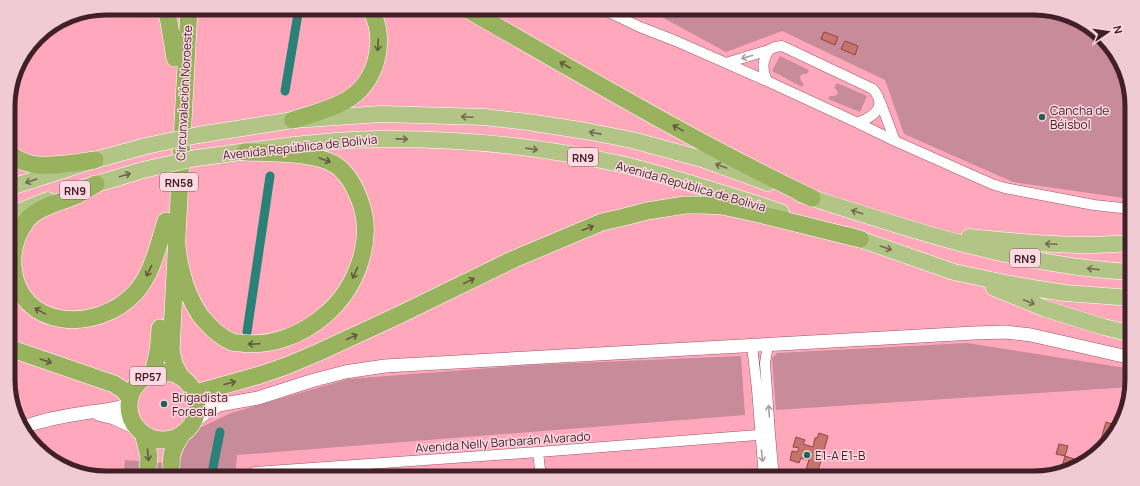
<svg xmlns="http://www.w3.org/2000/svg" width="1140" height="486" viewBox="0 0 1140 486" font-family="Manrope,sans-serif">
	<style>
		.green { fill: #c78b99 }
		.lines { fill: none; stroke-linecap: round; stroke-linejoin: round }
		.canal { stroke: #2a8178; stroke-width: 9 }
		.building { fill: #c7746e; stroke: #8f433f }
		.minor-casing { stroke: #9f5166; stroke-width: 11 }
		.tertiary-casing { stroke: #9f5166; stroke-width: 14 }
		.primary-casing { stroke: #fff; stroke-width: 17 }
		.trunk-casing { stroke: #fff; stroke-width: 18 }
		.minor { stroke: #fff; stroke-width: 10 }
		.tertiary { stroke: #fff; stroke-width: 13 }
		.primary { stroke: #b2c586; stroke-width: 16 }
		.trunk { stroke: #98b25e; stroke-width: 17 }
		.primary-bridge-casing { stroke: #fff; stroke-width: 17; stroke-linecap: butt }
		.primary-bridge { stroke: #b2c586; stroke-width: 16 }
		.oneway { stroke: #645a3e }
		.oneway2 { stroke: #aa9b9f }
		.oneway3 { stroke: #746a53 }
		.poi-dot { fill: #1c665e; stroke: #ffdae2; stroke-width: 1.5 }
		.labels { text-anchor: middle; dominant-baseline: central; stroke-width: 3; stroke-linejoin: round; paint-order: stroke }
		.shield { fill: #ffdae2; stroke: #7b5860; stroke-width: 1 }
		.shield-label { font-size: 11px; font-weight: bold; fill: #422029 }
		.street-label { font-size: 12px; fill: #422029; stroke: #ffdae2 }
		.poi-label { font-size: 12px; fill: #422029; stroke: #ffdae2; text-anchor: start }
		.rim { fill: none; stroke: #422029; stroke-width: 5 }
	</style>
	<rect width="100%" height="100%" fill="#ffa8bc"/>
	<path class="green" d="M645,8H1034L1071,15L1112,46L1131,93V199L1013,182L904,134L885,80L782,31L726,52Z
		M780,56L809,70L807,74H803L800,76L801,81L804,84L802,87L772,71Z
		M837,83L867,96L860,112L828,99L830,96H834L838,94L837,90L834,88Z
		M967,343L1132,369V380L1131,387L776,410L772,358L777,353Z
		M741,356L745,415L237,455L235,478H123L125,460L178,464L191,432L231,413L348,379L531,365Z"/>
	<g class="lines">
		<path class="canal" d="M285,91L299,8
			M247,332L270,176
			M211,478L220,432"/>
	</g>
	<path class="building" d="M824,32L838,37L835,45L821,39Z
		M845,41L858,46L855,55L841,49Z
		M1106,422L1118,426L1097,453Z
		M819,433L828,436L816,478H807L809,470L806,469L809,460L801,458L799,463L790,460L792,451L797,452L799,448L793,447L796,437L805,440L803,444L813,447L815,438H817Z
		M1059,444L1068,446L1065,456L1056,454Z
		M1065,456L1083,462L1061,470Z"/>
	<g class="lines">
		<g class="minor-casing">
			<path id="minor" d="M600,8L640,27L676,41L767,81
				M726,63L769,50L775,47L782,46L873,89C888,107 874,116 858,123L767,81C762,69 762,61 769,50
				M880,101L895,141
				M858,123L895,141L992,184L1005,188L1094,205L1131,209
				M768,345L765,363L770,434L774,478
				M752,346L757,389L764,478
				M538,452L541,478
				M249,478L252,473L255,472L538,452L770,434"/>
		</g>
		<g class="tertiary-casing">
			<path id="tertiary" d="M197,405L207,407L258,398L311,381L345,372L385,366L974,333L1006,332L1031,335L1132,358
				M98,414L114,418L138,429
				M191,424L204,414L216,407
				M23,427C43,420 63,416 84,413C101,410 113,411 129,404"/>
		</g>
		<g class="primary-casing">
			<path id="primary" d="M198,135L293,120L381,114L484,117L528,122L586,131L632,140L702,159L768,183
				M196,158C257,150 318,140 379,139C461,138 545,147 625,165C677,178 729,195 781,212
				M8,188L95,160L146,146
				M83,188L143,170
				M800,194C907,229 1018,266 1132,272
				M8,216L48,200
				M848,235L954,272L1010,284L1039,289L1065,293L1132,298
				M969,237C1006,241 1042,244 1079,245C1097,245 1114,244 1132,243
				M994,288L1046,309L1104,327L1132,334"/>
		</g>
		<g class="trunk-casing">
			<path id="trunk" d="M165,8L169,22L175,58
				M465,8C579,73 693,141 812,198
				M293,120C311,114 329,110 345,101C377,84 388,39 370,8
				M8,153C15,158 23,162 31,164C48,168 77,162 95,160
				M96,184C89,188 82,193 75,196C59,203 38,207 27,220C17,233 12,250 13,266C18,331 98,333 135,293C153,273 158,245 166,221
				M176,234C177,247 178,261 182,273C185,287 192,303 200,315C202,318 205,321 208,324C214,331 223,338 232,342C235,343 238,343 241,343C271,347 302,335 325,315C356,289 375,240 360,201C355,187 347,172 334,164C313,152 270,153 245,152
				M9,348L114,384L123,390L130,398
				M129 406a34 34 0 1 1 68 0a34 34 0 1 1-68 0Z
				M152,374C158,357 159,345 160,328
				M181,377L174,364L171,350L189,8
				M196,398L198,394L203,391L260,375L286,366L317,353L397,316L514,259L602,222L624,217L647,211L685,205H703L722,206L755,213L860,239
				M143,433L149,456L147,478
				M171,478C171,456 170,452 183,433"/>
		</g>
		<use href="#minor" class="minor"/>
		<use href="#tertiary" class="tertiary"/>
		<use href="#primary" class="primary"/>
		<use href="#trunk" class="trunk"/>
		<g class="primary-bridge-casing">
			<path id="primary-bridge" d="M146,146L198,135
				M143,170L196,158"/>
		</g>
		<use href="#primary-bridge" class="primary-bridge"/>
	</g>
	<defs><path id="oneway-shaft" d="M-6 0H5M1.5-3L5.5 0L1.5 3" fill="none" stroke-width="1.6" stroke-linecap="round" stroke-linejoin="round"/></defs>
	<g class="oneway">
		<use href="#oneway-shaft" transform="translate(378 45) rotate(93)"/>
		<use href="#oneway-shaft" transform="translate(565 65) rotate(-150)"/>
		<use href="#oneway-shaft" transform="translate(678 128) rotate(-151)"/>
		<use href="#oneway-shaft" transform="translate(325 160) rotate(20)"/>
		<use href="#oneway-shaft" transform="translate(588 228) rotate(-21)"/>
		<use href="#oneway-shaft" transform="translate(149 271) rotate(115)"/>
		<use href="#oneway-shaft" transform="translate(355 273) rotate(114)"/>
		<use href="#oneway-shaft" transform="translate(469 281) rotate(-26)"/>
		<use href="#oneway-shaft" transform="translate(40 311) rotate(-151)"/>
		<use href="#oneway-shaft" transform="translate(352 337) rotate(-25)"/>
		<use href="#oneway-shaft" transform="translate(254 344) rotate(178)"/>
		<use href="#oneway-shaft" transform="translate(46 361) rotate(19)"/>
		<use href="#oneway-shaft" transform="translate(230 383) rotate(-15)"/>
		<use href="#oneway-shaft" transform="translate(148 455) rotate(84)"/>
	</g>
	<g class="oneway2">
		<use href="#oneway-shaft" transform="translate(747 57) rotate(163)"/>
		<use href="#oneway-shaft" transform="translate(769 411) rotate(-94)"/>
		<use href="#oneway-shaft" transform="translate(762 456) rotate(84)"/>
	</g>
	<g class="oneway3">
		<use href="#oneway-shaft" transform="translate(467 117) rotate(-177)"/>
		<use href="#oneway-shaft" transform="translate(595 133) rotate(-169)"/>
		<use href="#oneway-shaft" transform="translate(402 139) rotate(1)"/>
		<use href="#oneway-shaft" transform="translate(532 149) rotate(8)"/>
		<use href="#oneway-shaft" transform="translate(721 166) rotate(-160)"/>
		<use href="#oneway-shaft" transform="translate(125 175) rotate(-16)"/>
		<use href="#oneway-shaft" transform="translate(31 181) rotate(161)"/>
		<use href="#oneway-shaft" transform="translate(857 212) rotate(-163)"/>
		<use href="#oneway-shaft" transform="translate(1051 244) rotate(-177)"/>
		<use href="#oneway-shaft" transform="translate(886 248) rotate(19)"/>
		<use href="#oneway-shaft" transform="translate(1093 269) rotate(-174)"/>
		<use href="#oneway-shaft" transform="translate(1029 302) rotate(22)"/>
	</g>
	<g class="poi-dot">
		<circle cx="1042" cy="117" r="4"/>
		<circle cx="164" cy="404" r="4"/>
		<circle cx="807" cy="455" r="4"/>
	</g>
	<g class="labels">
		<g class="shield">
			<rect x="568" y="148" width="30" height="18" rx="3"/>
			<rect x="160" y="173" width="38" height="18" rx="3"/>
			<rect x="60" y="181" width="30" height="18" rx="3"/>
			<rect x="1010" y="249" width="30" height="18" rx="3"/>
			<rect x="130" y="367" width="36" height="18" rx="3"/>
		</g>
		<g class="shield-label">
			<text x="583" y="157">RN9</text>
			<text x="179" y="182">RN58</text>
			<text x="75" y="190">RN9</text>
			<text x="1025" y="258">RN9</text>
			<text x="148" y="376">RP57</text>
		</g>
		<g class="street-label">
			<text transform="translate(184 93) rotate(-87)">Circunvalación Noroeste</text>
			<text transform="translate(300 147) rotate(-6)">Avenida República de Bolivia</text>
			<text transform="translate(691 186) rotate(16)">Avenida República de Bolivia</text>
			<text transform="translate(503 442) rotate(-4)">Avenida Nelly Barbarán Alvarado</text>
		</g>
		<g class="poi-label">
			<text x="1050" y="110">Cancha de<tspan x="1050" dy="14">Béisbol</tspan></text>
			<text x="172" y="397">Brigadista<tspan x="172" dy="14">Forestal</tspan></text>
			<text x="815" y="455">E1-A E1-B</text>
		</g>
	</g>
	<path d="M0 0H1140V486H0ZM106 15H1034A91 91 0 0 1 1125 106V380A91 91 0 0 1 1034 471H106A91 91 0 0 1 15 380V106A91 91 0 0 1 106 15Z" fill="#f0cbd3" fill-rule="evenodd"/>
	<path class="rim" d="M106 15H1034A91 91 0 0 1 1125 106V380A91 91 0 0 1 1034 471H106A91 91 0 0 1 15 380V106A91 91 0 0 1 106 15Z"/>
	<g transform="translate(1108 32) rotate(77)" stroke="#ffdae2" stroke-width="3" paint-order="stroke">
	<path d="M0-3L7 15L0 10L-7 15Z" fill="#422029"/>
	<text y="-6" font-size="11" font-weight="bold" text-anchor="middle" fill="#422029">N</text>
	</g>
</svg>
